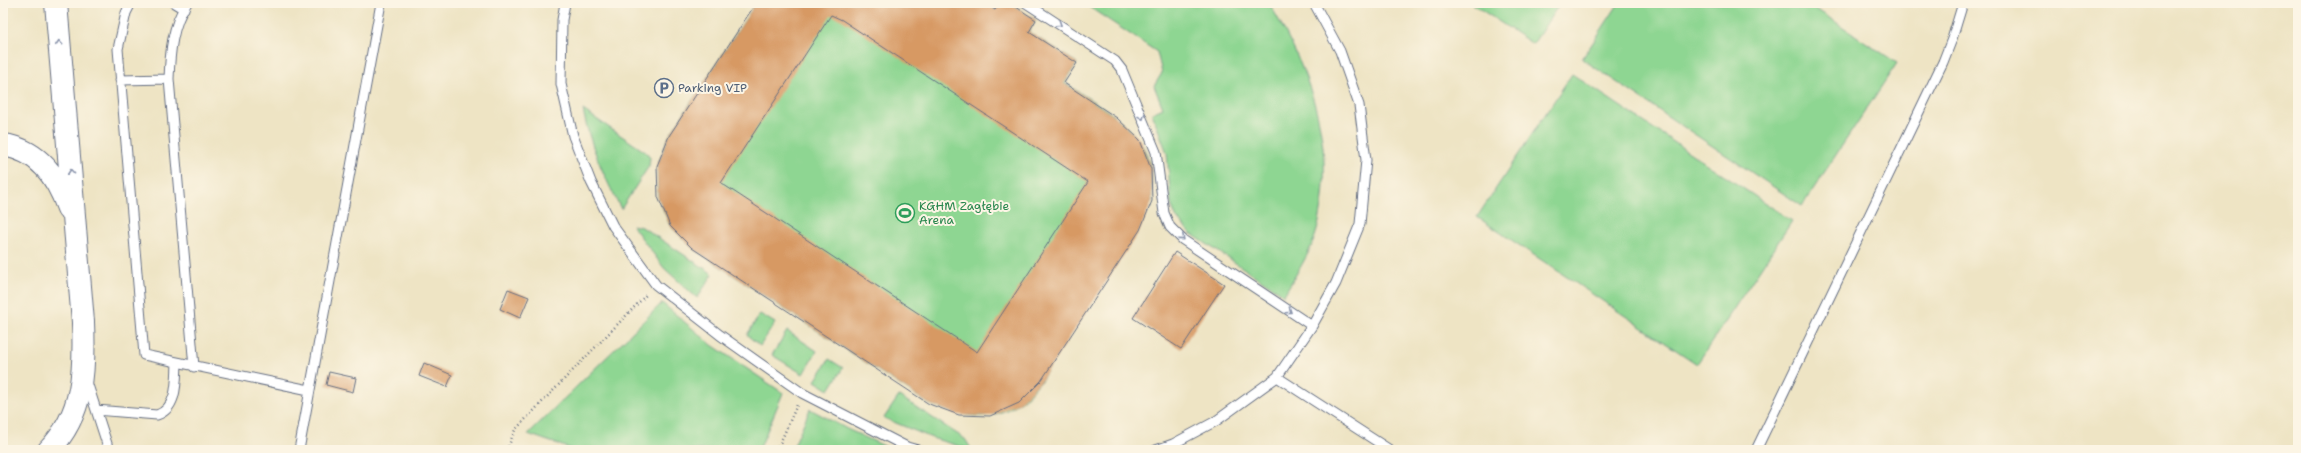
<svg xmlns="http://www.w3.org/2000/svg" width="2301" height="453" viewBox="0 0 2301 453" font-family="'Shantell Sans',sans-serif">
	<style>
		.green { fill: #8ed692; stroke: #548278 }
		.building { fill: #d79964; fill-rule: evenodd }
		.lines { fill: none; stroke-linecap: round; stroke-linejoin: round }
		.service-casing { stroke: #656e82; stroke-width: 11 }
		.tertiary-casing { stroke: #656e82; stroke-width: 24 }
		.primary-casing { stroke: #656e82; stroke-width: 24 }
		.path { stroke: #656e82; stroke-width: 2.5; stroke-dasharray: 1 3; stroke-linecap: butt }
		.service { stroke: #fff; stroke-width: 9 }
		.tertiary { stroke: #fff; stroke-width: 22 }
		.primary { stroke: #fff; stroke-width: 22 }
		.oneway { stroke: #8d97ae }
		.labels { text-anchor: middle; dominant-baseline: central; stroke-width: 4; stroke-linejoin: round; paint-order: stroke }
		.service-label { font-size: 12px; fill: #4e5e75; stroke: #fcf5e5; text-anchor: start }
		.leisure-label { font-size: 12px; fill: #27864d; stroke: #fcf5e5; text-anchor: start }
	</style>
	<rect width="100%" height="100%" fill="#fcf5e5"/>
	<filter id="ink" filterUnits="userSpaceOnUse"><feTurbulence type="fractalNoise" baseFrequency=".025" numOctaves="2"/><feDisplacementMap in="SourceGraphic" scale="8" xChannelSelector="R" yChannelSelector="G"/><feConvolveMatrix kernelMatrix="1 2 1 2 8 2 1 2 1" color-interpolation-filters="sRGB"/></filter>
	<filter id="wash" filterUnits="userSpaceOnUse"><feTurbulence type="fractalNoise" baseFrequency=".012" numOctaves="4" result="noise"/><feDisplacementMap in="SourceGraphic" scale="16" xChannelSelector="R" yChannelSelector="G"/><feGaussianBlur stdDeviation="0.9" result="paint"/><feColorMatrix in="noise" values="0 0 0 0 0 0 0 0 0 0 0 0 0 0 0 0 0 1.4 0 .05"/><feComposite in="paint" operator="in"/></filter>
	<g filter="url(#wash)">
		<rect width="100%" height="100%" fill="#eee4c4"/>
		<path class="green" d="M756,3H985L995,10L1000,3H1010L1036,20L1029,32L1077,63L1065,83C1097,105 1145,127 1151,170C1153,180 1151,191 1152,201L1041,381C1034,388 1027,398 1019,403C988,424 961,416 929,404L692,248L670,226L658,197L657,166L669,136Z
			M1083,3H1269C1311,73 1338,148 1317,230C1311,253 1295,275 1284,295L1190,233L1176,217L1171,204L1167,153L1152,113L1163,108L1154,86L1162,73L1157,52Z
			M1471,3H1560L1533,44Z
			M1619,3H1807L1897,63L1802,206L1582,59Z
			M1572,74L1792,221L1697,364L1477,217Z
			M583,110L647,153L650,157L649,166L621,209C604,176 590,146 583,110Z
			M632,225L642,227L713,274L697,298L664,268Z
			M662,303L712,345L783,393L759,450H574L528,434Z
			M760,314L775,323L760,346L747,335Z
			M787,331L817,351L803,374L772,355Z
			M829,359L843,368L829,390L815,381Z
			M899,396L965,439L972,450L932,438L884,418Z
			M810,409L847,429L893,450H792Z"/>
		<g id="blocks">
			<path class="building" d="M756,3H985L995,10L1000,3H1010L1036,20L1029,32L1077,63L1064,83L1117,118L1140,140L1151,169L1152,201L1140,230L1041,381L1019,403L990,416L959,415L929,404L692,248L670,226L658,197L657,166L669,136ZM831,15L842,20L1088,182L977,352L721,183Z
				M1175,252L1224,284L1181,349L1133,318Z
				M508,289L529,297L520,318L500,309Z
				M424,363L452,375L447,387L419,376Z
				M329,372L356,378L353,392L326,385Z"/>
		</g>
	</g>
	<g filter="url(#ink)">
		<use href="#blocks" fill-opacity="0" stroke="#656e82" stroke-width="1"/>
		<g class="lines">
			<g class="service-casing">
				<path id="service" d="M131,3L126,13L118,49L144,355L309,390
					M174,3L184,9
					M187,3C172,25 170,53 169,79L194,367
					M565,3L562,20L561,84L573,136L591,182L613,226L656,285L720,335L802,393L907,447L918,450
					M1026,3L1115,61L1122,70L1156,152L1164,213L1170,227L1183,240L1312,326
					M120,80L169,79
					M1277,377L1390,450
					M87,382L109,450
					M96,410L157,415C178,408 176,381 177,363
					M299,450L381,3
					M1156,450L1173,444L1216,421L1277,377L1312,326L1336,283L1360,224L1366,160L1359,105L1340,51L1314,3
					M1756,450L1943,62L1952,39L1963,3"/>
			</g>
			<g class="tertiary-casing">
				<path id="tertiary" d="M49,450C84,414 85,369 83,322"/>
			</g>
			<g class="primary-casing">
				<path id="primary" d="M56,3L83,322
					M3,145C39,150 57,177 68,208"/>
			</g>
			<path class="path" d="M507,450L515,430L647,294
				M777,450L797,405"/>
			<use href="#service" class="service"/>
			<use href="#tertiary" class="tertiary"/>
			<use href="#primary" class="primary"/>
		</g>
		<defs><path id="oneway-chevron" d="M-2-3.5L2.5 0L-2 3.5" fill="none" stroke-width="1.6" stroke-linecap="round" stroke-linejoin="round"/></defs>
		<g class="oneway">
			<use href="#oneway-chevron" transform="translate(1059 24) rotate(33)"/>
			<use href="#oneway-chevron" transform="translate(59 43) rotate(-95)"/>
			<use href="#oneway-chevron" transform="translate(1142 117) rotate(69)"/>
			<use href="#oneway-chevron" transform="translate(71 172) rotate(-94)"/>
			<use href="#oneway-chevron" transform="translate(1182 238) rotate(41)"/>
			<use href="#oneway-chevron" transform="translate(1289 311) rotate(34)"/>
		</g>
	</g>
	<defs>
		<g id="parking-ring" transform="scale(1)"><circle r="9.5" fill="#fcf5e5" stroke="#5c6f8a" stroke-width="1.5"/><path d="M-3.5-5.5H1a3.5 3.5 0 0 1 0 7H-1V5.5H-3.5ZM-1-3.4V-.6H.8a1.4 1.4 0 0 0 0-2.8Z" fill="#5c6f8a"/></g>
		<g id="stadium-ring" transform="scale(1)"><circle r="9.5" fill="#fcf5e5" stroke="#2e9e5b" stroke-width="1.5"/><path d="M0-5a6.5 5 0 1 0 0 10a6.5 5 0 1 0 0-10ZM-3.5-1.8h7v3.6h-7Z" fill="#2e9e5b"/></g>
	</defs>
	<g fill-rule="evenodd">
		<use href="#parking-ring" x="664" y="88"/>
		<use href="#stadium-ring" x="905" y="213"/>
	</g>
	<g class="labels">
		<g class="service-label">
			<text x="678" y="88">Parking VIP</text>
		</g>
		<g class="leisure-label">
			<text x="919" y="206">KGHM Zagłębie<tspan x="919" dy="14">Arena</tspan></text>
		</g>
	</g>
	<rect width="2301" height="453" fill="none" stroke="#fcf5e5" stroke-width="16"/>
</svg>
